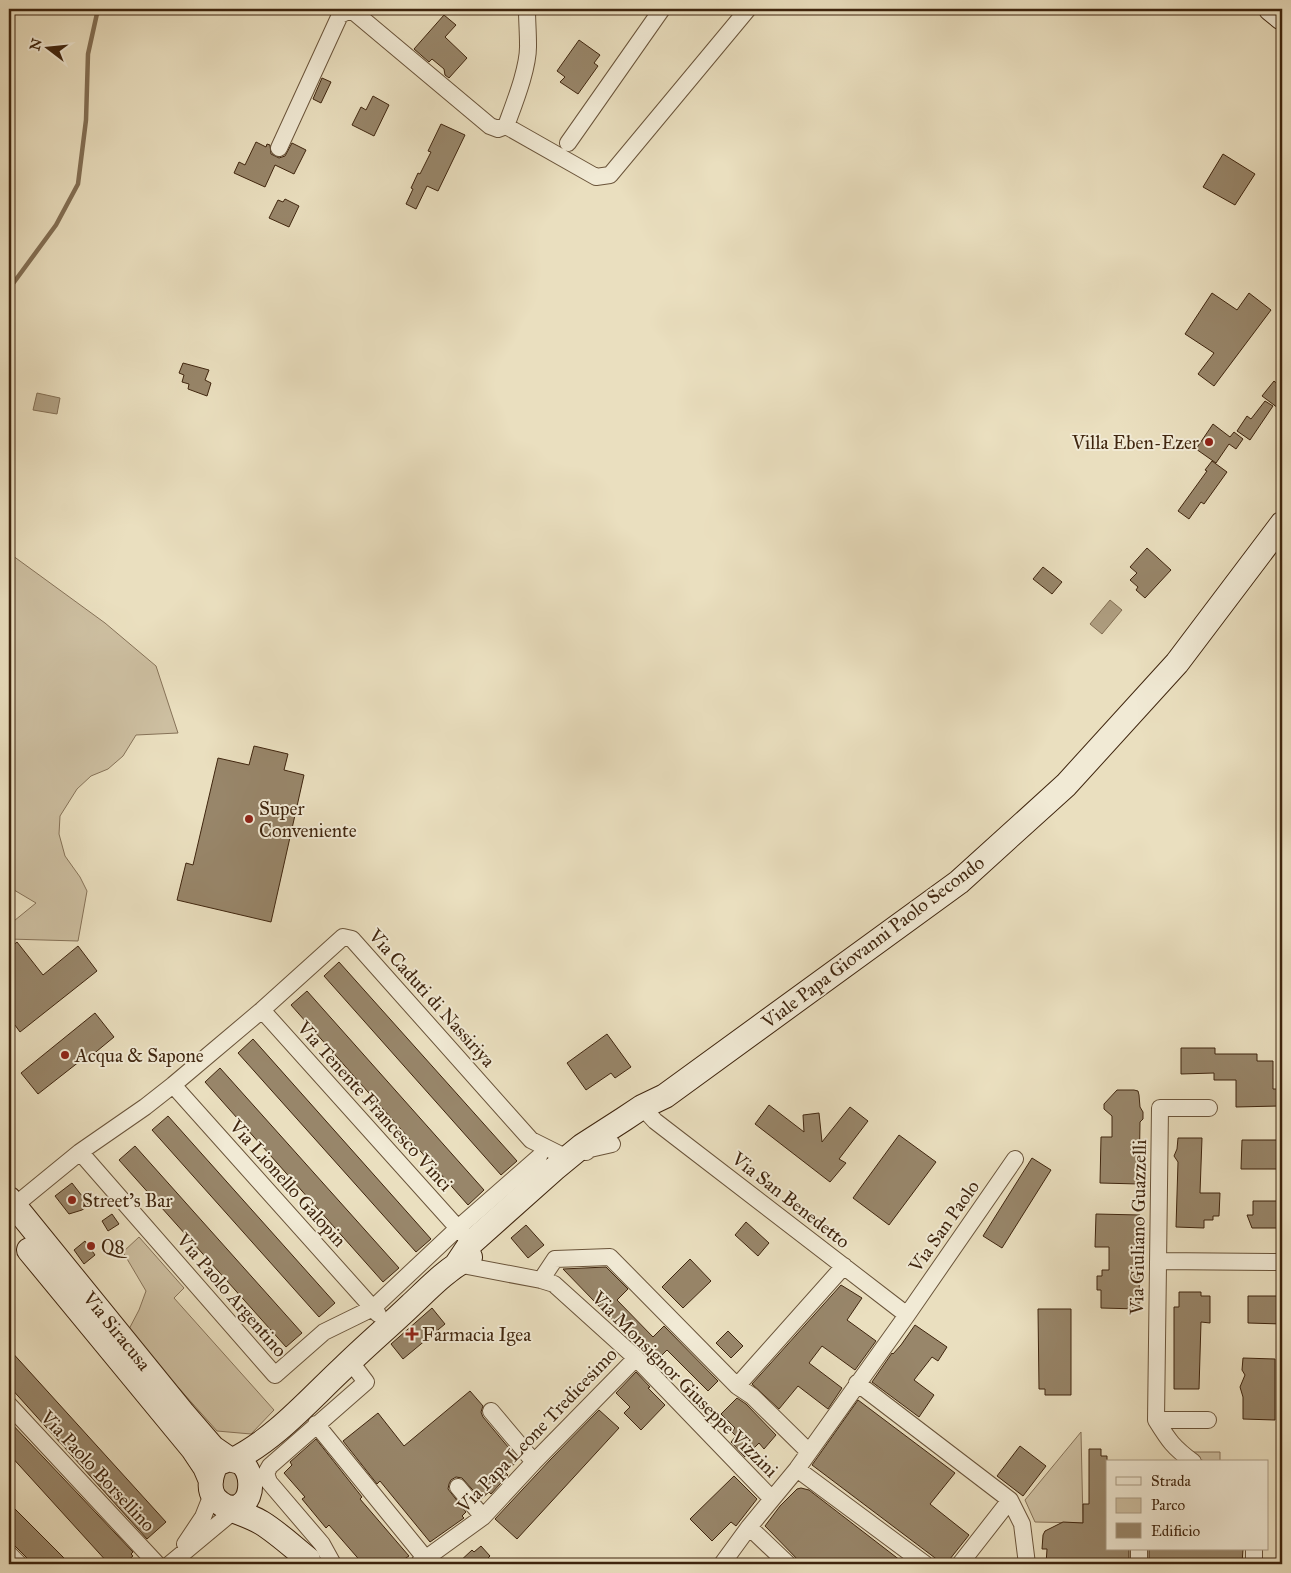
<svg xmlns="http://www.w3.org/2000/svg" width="1291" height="1573" viewBox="0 0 1291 1573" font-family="'IM FELL Great Primer',serif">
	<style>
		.green { fill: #cdbfa1; stroke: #867258 }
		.water { fill: #b0a083; stroke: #836f54 }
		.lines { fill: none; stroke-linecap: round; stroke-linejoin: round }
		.stream { stroke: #836f54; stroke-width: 4.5 }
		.building { fill: #98866a; stroke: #3f250e }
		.street-casing { stroke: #6a543a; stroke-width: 18 }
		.secondary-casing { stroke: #3f250e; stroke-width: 26 }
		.street { stroke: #f1ead5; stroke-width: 16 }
		.secondary { stroke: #f1ead5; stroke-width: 24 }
		.poi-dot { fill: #8f2418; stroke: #f1ead5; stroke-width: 2 }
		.labels { text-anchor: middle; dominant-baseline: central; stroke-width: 4; stroke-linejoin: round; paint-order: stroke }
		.poi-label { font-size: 19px; fill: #3f250e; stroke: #f1ead5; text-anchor: start }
		.street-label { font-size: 19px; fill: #3f250e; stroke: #f1ead5 }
	</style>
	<rect width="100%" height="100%" fill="#eadfbf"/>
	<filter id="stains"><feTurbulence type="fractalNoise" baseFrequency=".004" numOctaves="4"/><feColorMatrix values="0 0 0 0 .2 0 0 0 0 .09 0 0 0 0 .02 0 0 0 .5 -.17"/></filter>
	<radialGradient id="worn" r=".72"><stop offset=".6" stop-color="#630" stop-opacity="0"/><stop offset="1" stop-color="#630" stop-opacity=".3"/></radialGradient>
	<path class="green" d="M9,553L105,623L156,666L178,733L136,735L123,756L108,769L91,776L77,789L60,816L59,834L65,856L80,877L87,891L78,941L9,939V925L36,903L9,887Z
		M139,1237L184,1288L174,1298L274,1410L251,1434L217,1431L128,1331L139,1310L146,1291L123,1252Z
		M1081,1432L1083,1523L1035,1522L1025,1500Z
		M1191,1452H1220V1462H1205Z
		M236,1468L242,1490L228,1500L218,1475Z"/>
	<path class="water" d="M37,393L60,398L57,414L33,410Z
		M1110,600L1122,610L1102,634L1090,624Z"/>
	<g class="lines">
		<path class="stream" d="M9,289L56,225L78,184L86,120L88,54L98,9"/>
	</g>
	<path class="building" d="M444,15L456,25L445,37L467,58L449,78L445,75L444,69L432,59L429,62L414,49Z
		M579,40L600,55L594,63L598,66L578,94L560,82L565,77L557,71Z
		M322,78L331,82L321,103L313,99Z
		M373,96L389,105L374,136L352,125L361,107L366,110Z
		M441,124L465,135L438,191L427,186L416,209L406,204L413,189L411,188L418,173L420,174L431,152L428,151Z
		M256,142L266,147L267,144L270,145L271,154L279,158L285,156L292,143L306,150L294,174L275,165L265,187L234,173L239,162L245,165Z
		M1223,154L1255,174L1235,205L1203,187Z
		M285,199L299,206L289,227L269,218L278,200L283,202Z
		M1212,293L1237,310L1249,293L1271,310L1214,386L1198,374L1214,353L1185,334Z
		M183,363L209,370L205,380L211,383L207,396L188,389L189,384L182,382L184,375L179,373Z
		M1274,381L1282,388V411L1262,396Z
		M1265,401L1273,406L1250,440L1237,431L1247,416L1251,419Z
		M1213,424L1230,437L1234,432L1243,439L1236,449L1229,444L1216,463L1196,449Z
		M1212,461L1227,472L1204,504L1201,502L1189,519L1178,511L1207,471L1205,470Z
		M1147,548L1171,570L1145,598L1136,590L1138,587L1130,580L1137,573L1130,567Z
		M1043,567L1062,582L1052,594L1033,579Z
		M254,746L288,754L284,770L304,775L271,922L177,900L186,863L193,865L218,758L249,765Z
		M17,942L43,975L78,946L97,971L20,1032L9,1017V949Z
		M339,962L517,1161L501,1175L324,976Z
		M307,991L484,1190L468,1205L291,1005Z
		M95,1013L114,1037L91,1056L89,1054L38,1094L21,1073Z
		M607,1034L631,1067L615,1078L611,1073L586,1090L567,1063Z
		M253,1039L431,1239L416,1252L238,1053Z
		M1181,1048H1215V1054H1257V1061H1273V1089H1279V1106L1236,1107V1080H1214V1073L1181,1074Z
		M220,1068L399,1268L383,1282L205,1082Z
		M1117,1090H1134L1138,1091L1139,1095L1140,1107L1143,1112V1119L1140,1122L1139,1184L1100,1183L1101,1137H1112V1116L1104,1109V1104Z
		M769,1105L804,1132L803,1115L819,1113L822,1142L850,1107L868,1121L839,1159L846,1163L830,1182L755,1124Z
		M168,1116L335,1303L319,1317L152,1130Z
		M899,1135L936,1162L889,1225L853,1198Z
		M1178,1138H1202L1200,1193H1220L1219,1216H1213V1220H1204V1228L1176,1227L1178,1162L1174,1156L1177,1149Z
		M1242,1140H1282V1169H1241Z
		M135,1146L302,1333L286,1347L119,1160Z
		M1032,1158L1051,1170L1002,1248L983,1236Z
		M72,1183L89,1205L82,1210L69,1214L55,1196Z
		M1253,1201H1282V1228H1252L1247,1215H1253Z
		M112,1214L119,1224L108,1231L102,1221Z
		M1096,1214L1140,1215L1139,1309L1101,1308V1290H1097V1276H1102V1270H1109V1247H1095Z
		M746,1222L769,1243L758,1256L735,1235Z
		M526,1225L544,1245L528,1258L511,1238Z
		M85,1241L95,1255L84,1264L74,1250Z
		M690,1259L711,1281L683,1308L662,1287Z
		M606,1267L628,1289L617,1300L653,1337L664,1326L718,1381L708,1391L667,1350L654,1363L563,1269Z
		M841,1285L862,1298L847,1320L876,1341L855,1370L822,1346L809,1363L842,1388L828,1409L798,1386L779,1409L752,1384Z
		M1179,1292H1201V1296H1210V1323L1201,1322L1199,1389H1174V1307H1179Z
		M1248,1296H1282V1324L1248,1323Z
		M432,1308L445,1324L403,1359L391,1344Z
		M1038,1309H1071V1395H1045V1389H1039Z
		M915,1325L947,1347L938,1361L932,1357L914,1380L934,1395L919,1417L872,1382L892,1353L893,1354L901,1345Z
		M728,1331L743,1346L731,1358L716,1343Z
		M9,1349L166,1522L147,1539L9,1386Z
		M1243,1358L1275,1359V1420L1243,1419V1397L1240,1387L1245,1375L1242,1370Z
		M636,1372L650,1387L648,1388L665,1405L641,1430L624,1413L630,1407L616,1393Z
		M470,1391L483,1406L481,1412L483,1417L519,1460L505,1472L508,1475L491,1494L489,1492L481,1499L462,1478L456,1477L451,1480L449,1484L448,1489L466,1512L462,1516L464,1518L430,1542L380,1481L377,1484L343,1441L378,1413L404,1446Z
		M737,1398L746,1404L776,1435L764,1449L759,1443L745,1457L731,1442L736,1436L732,1432L735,1428L721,1414Z
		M858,1400L955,1473L930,1504L969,1535L946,1564H943L812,1465Z
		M599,1410L619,1428L517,1539L495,1519L551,1459Z
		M9,1421L133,1552L131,1554L133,1556L124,1564H109L9,1454Z
		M316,1439L362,1497L360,1499L409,1556L397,1564H363L329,1525L326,1528L302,1499L305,1497L284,1473L292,1465L290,1462Z
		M1020,1446L1046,1466L1023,1496L997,1476Z
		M1089,1449H1101V1456H1107V1549H1129V1564H1046L1047,1549H1042L1043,1535L1045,1531L1063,1522L1083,1523V1504H1089Z
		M734,1476L757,1499L736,1526L731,1522L712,1541L690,1519Z
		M801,1488L809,1490L905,1564H802L765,1526L780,1506L797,1489Z
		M9,1503L70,1564H33L9,1540Z
		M481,1546L490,1556L483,1563L484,1564H457L472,1550L474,1552Z
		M1149,1549H1243L1242,1564H1149Z"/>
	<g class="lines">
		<g class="street-casing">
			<path id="street" d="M506,126L596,177L610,175L748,9
				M568,143L662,9
				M279,148L340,15L346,12H354L490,126L498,129L506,126C514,104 529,67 528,44C528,32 527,21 527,9
				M262,1010L464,1235
				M173,1085L378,1314
				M642,1107L655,1121L907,1315
				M80,1152L275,1375L324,1332L373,1308L458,1228L539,1157
				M586,1152L590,1149L612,1144
				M14,1206L80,1152L145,1107L173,1085L262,1010L343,937L352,939L531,1140L567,1158
				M1158,1261L1282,1262
				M457,1264L541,1280L554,1284L636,1358L772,1499
				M541,1280L555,1259L610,1257L737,1386L752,1396L809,1452
				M857,1383L1010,1500L1022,1524L1027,1564
				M737,1386L844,1266
				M9,1405L157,1564
				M491,1411L534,1462
				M1156,1420H1208
				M316,1424L426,1559
				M1193,1462C1173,1447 1169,1441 1156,1420L1160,1108H1209
				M797,1469L925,1564
				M458,1487L483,1517
				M749,1527L788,1564
				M185,1544L203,1517L213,1492
				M9,1554L19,1564
				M170,1564L241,1505
				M333,1564L322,1544L269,1482L266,1473L270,1466L366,1382L350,1361
				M418,1564L483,1517L534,1462L636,1358
				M722,1564L749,1527L797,1469L907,1315L1015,1159
				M960,1564L1010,1500
				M1139,1564V1549
				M1254,1564V1549"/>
		</g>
		<g class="secondary-casing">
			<path id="secondary" d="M1271,9L1282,18
				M9,1199L182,1412L213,1448L229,1459
				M29,1250L193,1449L205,1467L211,1481
				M457,1264L471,1243L554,1169L582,1146L624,1119L642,1107L665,1096L959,882L1066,785L1177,663L1282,524
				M233,1460C275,1439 307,1402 341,1370C363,1348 388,1327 411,1305C429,1288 447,1269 470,1257
				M226,1507C231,1508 237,1508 241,1505C254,1497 253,1470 240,1462C237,1461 232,1460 229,1459L216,1464C196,1509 236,1507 262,1523C278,1533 293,1547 308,1559"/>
		</g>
		<use href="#street" class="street"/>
		<use href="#secondary" class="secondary"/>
	</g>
	<g class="poi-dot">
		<circle cx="1209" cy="442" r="5"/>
		<circle cx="249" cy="819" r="5"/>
		<circle cx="65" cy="1055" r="5"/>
		<circle cx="72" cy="1200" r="5"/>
		<circle cx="91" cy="1246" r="5"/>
		<path d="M409.5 1326.5h5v5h5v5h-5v5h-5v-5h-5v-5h5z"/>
	</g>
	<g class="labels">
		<g class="poi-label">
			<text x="1199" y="442" text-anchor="end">Villa Eben-Ezer</text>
			<text x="259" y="808">Super<tspan x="259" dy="22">Conveniente</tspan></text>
			<text x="75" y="1055">Acqua &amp; Sapone</text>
			<text x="82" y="1200">Street's Bar</text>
			<text x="101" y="1246">Q8</text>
			<text x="422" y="1334">Farmacia Igea</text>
		</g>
		<g class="street-label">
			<text transform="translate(873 942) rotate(-37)">Viale Papa Giovanni Paolo Secondo</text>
			<text transform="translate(432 998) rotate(48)">Via Caduti di Nassiriya</text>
			<text transform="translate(375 1106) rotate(48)">Via Tenente Francesco Vinci</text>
			<text transform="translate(288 1183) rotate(48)">Via Lionello Galopin</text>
			<text transform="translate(791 1200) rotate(38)">Via San Benedetto</text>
			<text transform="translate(944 1226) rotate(-55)">Via San Paolo</text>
			<text transform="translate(1138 1227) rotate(-89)">Via Giuliano Guazzelli</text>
			<text transform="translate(232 1295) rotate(49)">Via Paolo Argentino</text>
			<text transform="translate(117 1331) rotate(51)">Via Siracusa</text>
			<text transform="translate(685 1384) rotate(45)">Via Monsignor Giuseppe Vizzini</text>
			<text transform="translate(537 1430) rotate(-46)">Via Papa Leone Tredicesimo</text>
			<text transform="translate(98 1471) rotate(47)">Via Paolo Borsellino</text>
		</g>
	</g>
	<rect width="1291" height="1573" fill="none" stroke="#eadfbf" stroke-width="30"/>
	<rect x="10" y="10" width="1271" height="1553" fill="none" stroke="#3f250e" stroke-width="2.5"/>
	<rect x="15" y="15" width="1261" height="1543" fill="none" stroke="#3f250e"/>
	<rect x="1106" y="1460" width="162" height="90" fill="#f1ead5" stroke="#aa9b85"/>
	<rect x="1116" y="1477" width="25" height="8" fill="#f1ead5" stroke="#aa9b85"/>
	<text x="1151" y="1486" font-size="15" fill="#3f250e">Strada</text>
	<rect x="1116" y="1498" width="25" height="15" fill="#cdbfa1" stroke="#aa9b85"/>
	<text x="1151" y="1510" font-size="15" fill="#3f250e">Parco</text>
	<rect x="1116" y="1523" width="25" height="15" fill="#98866a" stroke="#aa9b85"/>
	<text x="1151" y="1536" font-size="15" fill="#3f250e">Edificio</text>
	<g transform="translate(48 48) rotate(286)" stroke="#f1ead5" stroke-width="4" paint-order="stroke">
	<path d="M0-4L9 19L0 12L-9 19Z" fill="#3f250e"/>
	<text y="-8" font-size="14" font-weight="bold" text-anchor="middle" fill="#3f250e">N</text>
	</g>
	<rect width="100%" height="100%" filter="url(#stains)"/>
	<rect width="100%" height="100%" fill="url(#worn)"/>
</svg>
